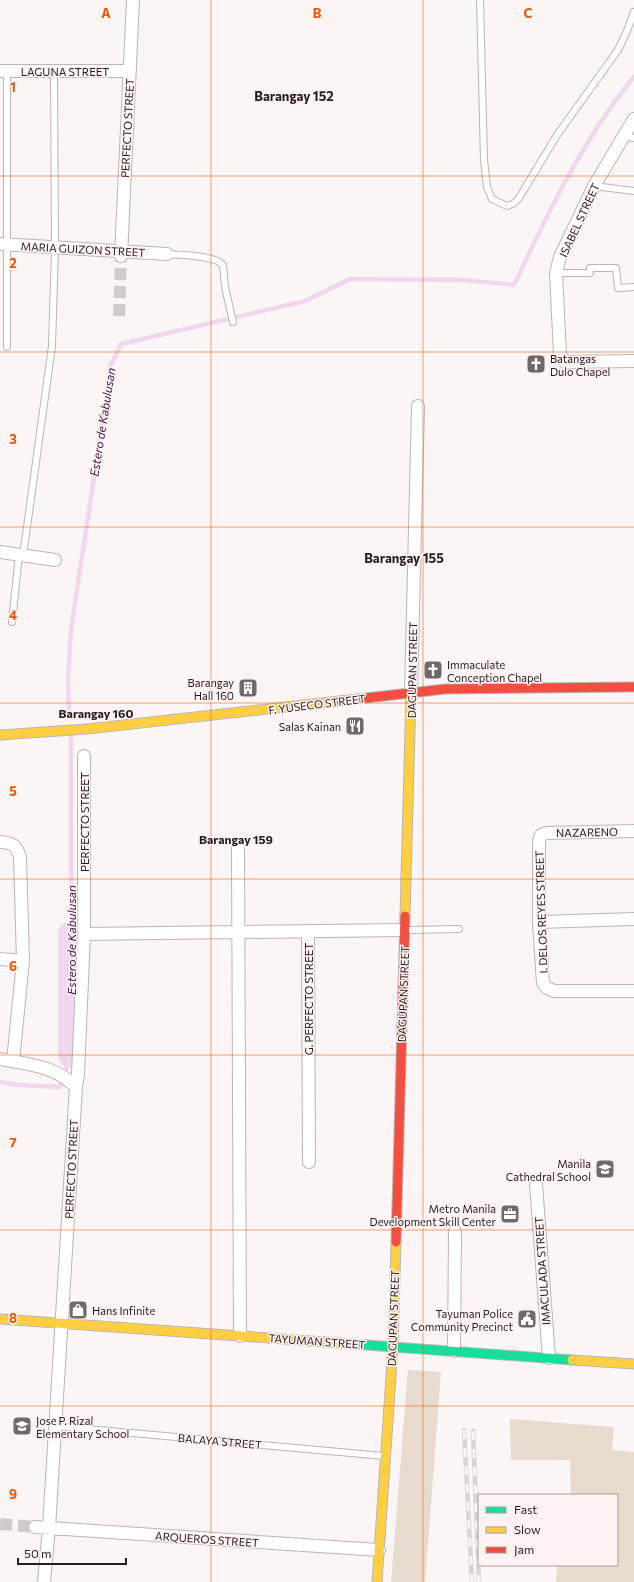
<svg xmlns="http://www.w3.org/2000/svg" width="634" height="1582" viewBox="0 0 634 1582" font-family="Commissioner,sans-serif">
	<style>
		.green { fill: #e8dacc }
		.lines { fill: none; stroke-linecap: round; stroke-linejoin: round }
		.stream { stroke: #f0d7ee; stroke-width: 4.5 }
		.river { stroke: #f0d7ee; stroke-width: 26 }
		.street-tunnel { stroke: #d1caca; stroke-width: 12; stroke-dasharray: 12 6; stroke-linecap: butt }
		.lane-casing { stroke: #bdb5b5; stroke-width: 8 }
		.street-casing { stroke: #bdb5b5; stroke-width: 14 }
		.fast-casing { stroke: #bdb5b5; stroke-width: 11 }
		.slow-casing { stroke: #bdb5b5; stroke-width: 11 }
		.jam-casing { stroke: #bdb5b5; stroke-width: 11 }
		.lane { stroke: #fefefe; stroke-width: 6 }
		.street { stroke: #fefefe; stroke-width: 12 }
		.fast { stroke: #16e098; stroke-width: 9 }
		.slow { stroke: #ffcf43; stroke-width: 9 }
		.jam { stroke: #f24e42; stroke-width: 9 }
		.rail-casing { stroke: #d6d5d5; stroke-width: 4.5 }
		.rail { stroke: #fef2f2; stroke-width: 3; stroke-dasharray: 9; stroke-linecap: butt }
		.grid { fill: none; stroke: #e8590c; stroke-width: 1; stroke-opacity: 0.55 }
		.labels { text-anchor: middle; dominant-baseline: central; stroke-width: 3; stroke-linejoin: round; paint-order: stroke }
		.street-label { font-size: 11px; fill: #271d1d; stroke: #fef2f2 }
		.poi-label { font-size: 11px; fill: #271d1d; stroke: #fef2f2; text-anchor: end }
		.water-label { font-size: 12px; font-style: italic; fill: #3e163f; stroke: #fef2f2 }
		.neighbourhood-label { font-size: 12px; font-weight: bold; fill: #271d1d; stroke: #fef2f2 }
		.quarter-label { font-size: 13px; font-weight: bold; fill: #271d1d; stroke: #fef2f2 }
		.grid-label { font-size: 13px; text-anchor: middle; font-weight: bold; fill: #e8590c; stroke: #fef2f2; stroke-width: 3; stroke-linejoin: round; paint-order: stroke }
	</style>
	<rect width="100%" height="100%" fill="#fbf5f5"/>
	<path class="green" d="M408,1370L441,1372L425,1582H391Z
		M510,1419L614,1427L612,1450L634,1452V1582H556L557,1565H617V1495H571L570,1460H511Z"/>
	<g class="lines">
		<path class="stream" d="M69,710L68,680L71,630L106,398L110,367L121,344L305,301L350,279L464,280L514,285C548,213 583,139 634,77
			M71,733V934
			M0,1082L19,1085L60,1087L71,1055"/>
		<path class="river" d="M71,934V1055"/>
		<path class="street-tunnel" d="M119,316L121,256
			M0,1524L35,1527"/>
		<g class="lane-casing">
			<path id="lane" d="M480,0L484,160L487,187L492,199L507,206L513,204L519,198L557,135L618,50L627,31L634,12
				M624,136L634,138
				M594,186L634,191
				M167,254C180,255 215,255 223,265L225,287L233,322
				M556,273H590V268H616L618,288L634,287
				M7,347V71
				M23,556L52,346L55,248L54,71
				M12,622L19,555
				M407,930L459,929
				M55,1426L384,1456"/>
		</g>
		<g class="street-casing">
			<path id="street" d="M0,71H130
				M634,119L594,186L560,257L556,273L560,355L565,362L634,361
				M0,244L167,254
				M121,256L133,0
				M0,552L55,560
				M411,693L418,406
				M634,831L546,833L541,835L539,841V922L543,983L547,988L554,991H634
				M0,842C13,843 16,845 20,857L23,961L13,1061
				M238,848L240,1336
				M539,922L634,919
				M308,932L309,1162
				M84,934L404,930
				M0,959L23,961
				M0,1059C28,1064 56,1066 76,1087
				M536,1184L549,1358
				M454,1351L455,1232
				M35,1527L379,1550
				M44,1582L49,1528L76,1087L78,1074L84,934V756"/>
		</g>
		<g class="fast-casing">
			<path id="fast" d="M339,1343L572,1360"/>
		</g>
		<g class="slow-casing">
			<path id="slow" d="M0,735L87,729L340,701
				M405,916L411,693
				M0,1319L339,1343
				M572,1360L634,1364
				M377,1582L393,1347L396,1242"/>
		</g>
		<g class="jam-casing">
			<path id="jam" d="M340,701L445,689L634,687
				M396,1242L405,916"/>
		</g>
		<use href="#lane" class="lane"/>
		<use href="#street" class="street"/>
		<use href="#fast" class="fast"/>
		<use href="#slow" class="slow"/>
		<use href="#jam" class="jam"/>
		<g class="rail-casing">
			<path id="rail" d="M464,1430L472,1582
				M473,1431L479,1582"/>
		</g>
		<use href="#rail" class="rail"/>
	</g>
	<path class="grid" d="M211,0V1582M423,0V1582M0,176H634M0,352H634M0,527H634M0,703H634M0,879H634M0,1055H634M0,1230H634M0,1406H634"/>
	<defs>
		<g id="church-square" transform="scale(1)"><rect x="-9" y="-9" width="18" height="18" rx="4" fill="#716969" stroke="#fef2f2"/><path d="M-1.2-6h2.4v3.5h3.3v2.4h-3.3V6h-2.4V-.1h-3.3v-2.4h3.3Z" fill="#fff"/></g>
		<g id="building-square" transform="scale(1)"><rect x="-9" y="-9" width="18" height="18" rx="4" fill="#716969" stroke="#fef2f2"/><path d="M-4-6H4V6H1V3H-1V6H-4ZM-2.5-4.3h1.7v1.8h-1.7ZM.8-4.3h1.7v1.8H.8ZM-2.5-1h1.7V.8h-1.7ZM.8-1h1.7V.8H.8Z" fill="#fff"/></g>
		<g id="restaurant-square" transform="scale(1)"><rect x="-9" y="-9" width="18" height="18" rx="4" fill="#716969" stroke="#fef2f2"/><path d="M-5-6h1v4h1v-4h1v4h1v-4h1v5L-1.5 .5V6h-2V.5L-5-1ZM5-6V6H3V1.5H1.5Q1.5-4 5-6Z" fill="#fff"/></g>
		<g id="school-square" transform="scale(1)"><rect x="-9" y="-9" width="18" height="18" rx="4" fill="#716969" stroke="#fef2f2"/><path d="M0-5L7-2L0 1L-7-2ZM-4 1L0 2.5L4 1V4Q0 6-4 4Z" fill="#fff"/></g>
		<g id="office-square" transform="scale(1)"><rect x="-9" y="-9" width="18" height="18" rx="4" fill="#716969" stroke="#fef2f2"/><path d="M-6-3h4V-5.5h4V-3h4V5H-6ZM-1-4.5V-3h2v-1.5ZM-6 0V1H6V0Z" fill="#fff"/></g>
		<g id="shop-square" transform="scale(1)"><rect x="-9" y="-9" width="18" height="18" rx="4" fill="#716969" stroke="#fef2f2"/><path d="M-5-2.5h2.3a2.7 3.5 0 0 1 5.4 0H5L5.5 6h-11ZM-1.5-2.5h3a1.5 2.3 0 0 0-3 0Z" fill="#fff"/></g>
		<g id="civic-square" transform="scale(1)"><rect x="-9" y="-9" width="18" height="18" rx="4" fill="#716969" stroke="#fef2f2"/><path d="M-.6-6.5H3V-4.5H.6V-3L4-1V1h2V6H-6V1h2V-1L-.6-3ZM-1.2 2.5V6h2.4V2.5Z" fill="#fff"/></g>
	</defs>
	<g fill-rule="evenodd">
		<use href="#church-square" x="536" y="364"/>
		<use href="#church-square" x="433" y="670"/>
		<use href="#building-square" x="248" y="688"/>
		<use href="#restaurant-square" x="355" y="726"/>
		<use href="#school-square" x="605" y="1169"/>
		<use href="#office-square" x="510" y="1214"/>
		<use href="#shop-square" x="78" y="1310"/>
		<use href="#civic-square" x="527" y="1319"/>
		<use href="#school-square" x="22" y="1426"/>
	</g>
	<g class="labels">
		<g class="street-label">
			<text x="65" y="71">LAGUNA STREET</text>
			<text transform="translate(127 128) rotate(-87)">PERFECTO STREET</text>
			<text transform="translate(579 220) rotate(-65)">ISABEL STREET</text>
			<text transform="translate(83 249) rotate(3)">MARIA GUIZON STREET</text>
			<text transform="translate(412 670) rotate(-89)">DAGUPAN STREET</text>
			<text transform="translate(317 704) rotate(-7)">F. YUSECO STREET</text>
			<text transform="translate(84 822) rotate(-90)">PERFECTO STREET</text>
			<text transform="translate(587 832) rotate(-1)">NAZARENO</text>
			<text transform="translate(541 912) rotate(-92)">I. DELOS REYES STREET</text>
			<text transform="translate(403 994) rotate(-88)">DAGUPAN STREET</text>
			<text transform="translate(308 999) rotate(-90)">G. PERFECTO STREET</text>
			<text transform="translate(71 1169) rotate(-87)">PERFECTO STREET</text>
			<text transform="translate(542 1271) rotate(-94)">IMACULADA STREET</text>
			<text transform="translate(393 1318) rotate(-88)">DAGUPAN STREET</text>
			<text transform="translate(317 1341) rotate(4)">TAYUMAN STREET</text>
			<text transform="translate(220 1441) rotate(5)">BALAYA STREET</text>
			<text transform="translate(207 1539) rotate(4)">ARQUEROS STREET</text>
		</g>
		<g class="poi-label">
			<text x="550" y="358" text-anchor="start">Batangas<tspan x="550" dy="13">Dulo Chapel</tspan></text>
			<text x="447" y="664" text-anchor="start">Immaculate<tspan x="447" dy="13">Conception Chapel</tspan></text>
			<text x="234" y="682">Barangay<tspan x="234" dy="13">Hall 160</tspan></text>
			<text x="341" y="726">Salas Kainan</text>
			<text x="591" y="1163">Manila<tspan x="591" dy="13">Cathedral School</tspan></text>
			<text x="496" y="1208">Metro Manila<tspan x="496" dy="13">Development Skill Center</tspan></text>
			<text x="92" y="1310" text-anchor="start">Hans Infinite</text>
			<text x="513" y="1313">Tayuman Police<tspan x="513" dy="13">Community Precinct</tspan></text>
			<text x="36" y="1420" text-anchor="start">Jose P. Rizal<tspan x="36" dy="13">Elementary School</tspan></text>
		</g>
		<g class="water-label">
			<text transform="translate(102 422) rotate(-81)">Estero de Kabulusan</text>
			<text transform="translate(71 940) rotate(-90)">Estero de Kabulusan</text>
		</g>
		<g class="neighbourhood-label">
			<text x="96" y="713">Barangay 160</text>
			<text x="236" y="839">Barangay 159</text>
		</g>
		<g class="quarter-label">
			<text x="294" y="96">Barangay 152</text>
			<text x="404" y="558">Barangay 155</text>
		</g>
	</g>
	<g class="grid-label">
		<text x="106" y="18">A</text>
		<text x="317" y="18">B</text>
		<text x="528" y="18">C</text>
		<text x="13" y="92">1</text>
		<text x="13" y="268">2</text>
		<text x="13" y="444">3</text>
		<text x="13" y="620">4</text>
		<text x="13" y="796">5</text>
		<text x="13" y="971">6</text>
		<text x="13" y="1147">7</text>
		<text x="13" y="1323">8</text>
		<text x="13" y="1499">9</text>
	</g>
	<rect x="478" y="1494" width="140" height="72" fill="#fef2f2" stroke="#a89d9d"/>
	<rect x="486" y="1507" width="20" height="6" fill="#16e098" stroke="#a89d9d"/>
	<text x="514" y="1514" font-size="12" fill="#271d1d">Fast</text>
	<rect x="486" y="1527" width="20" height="6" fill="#ffcf43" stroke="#a89d9d"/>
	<text x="514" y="1534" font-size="12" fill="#271d1d">Slow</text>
	<rect x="486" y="1547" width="20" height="6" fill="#f24e42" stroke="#a89d9d"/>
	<text x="514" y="1554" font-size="12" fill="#271d1d">Jam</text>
	<path d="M18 1558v6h108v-6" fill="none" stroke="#271d1d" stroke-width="2"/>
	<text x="24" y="1558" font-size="12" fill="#271d1d" stroke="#fef2f2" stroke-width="3" paint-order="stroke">50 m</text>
</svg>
